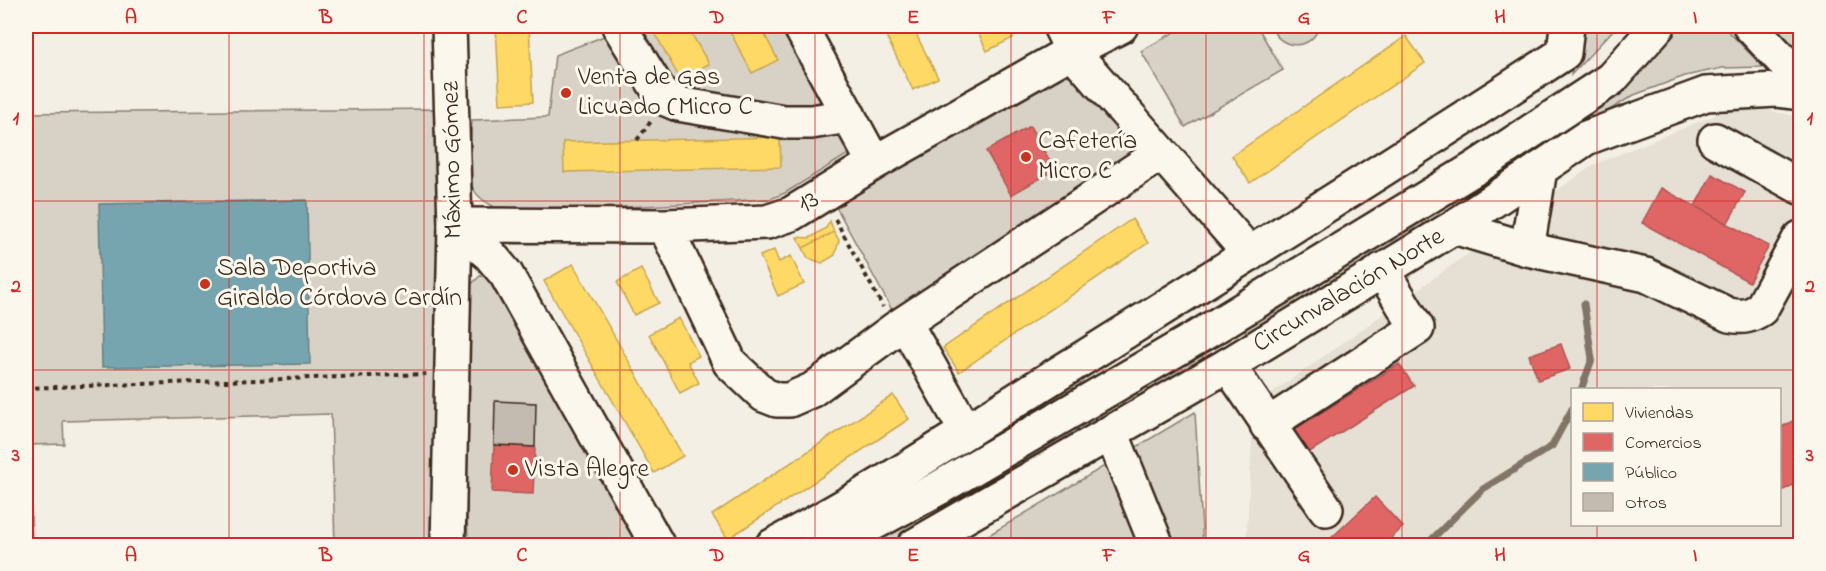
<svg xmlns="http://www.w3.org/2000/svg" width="1826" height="571" viewBox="0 0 1826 571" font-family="'Indie Flower',sans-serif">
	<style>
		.built { fill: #e5dfd4; fill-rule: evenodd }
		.green { fill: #d8d1c6; stroke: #8a7e72; stroke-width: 1.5 }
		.homes { fill: #ffd966; stroke: #c4a450; stroke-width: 1.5 }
		.shops { fill: #e06666; stroke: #ae5450; stroke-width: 1.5 }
		.public { fill: #76a5af; stroke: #648084; stroke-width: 1.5 }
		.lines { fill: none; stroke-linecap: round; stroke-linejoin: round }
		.stream { stroke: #817468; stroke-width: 7 }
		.building { fill: #c3bbb0; stroke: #3b2a1e; stroke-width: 1.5 }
		.minor-casing { stroke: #3b2a1e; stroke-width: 38 }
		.major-casing { stroke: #3b2a1e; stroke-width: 38 }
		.highway-casing { stroke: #3b2a1e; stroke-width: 38 }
		.path { stroke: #3b2a1e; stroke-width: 4; stroke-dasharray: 4.5 4.5; stroke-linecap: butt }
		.minor { stroke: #fbf7ec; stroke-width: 33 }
		.major { stroke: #fbf7ec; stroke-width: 33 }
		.highway { stroke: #fbf7ec; stroke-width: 33 }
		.grid { fill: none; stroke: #d62828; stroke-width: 1.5; stroke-opacity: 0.55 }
		.poi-dot { fill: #c8321e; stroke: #fbf7ec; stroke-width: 2 }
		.labels { text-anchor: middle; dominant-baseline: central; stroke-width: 6; stroke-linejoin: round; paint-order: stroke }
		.poi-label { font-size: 26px; fill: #3b2a1e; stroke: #fbf7ec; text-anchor: start }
		.street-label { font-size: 26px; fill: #3b2a1e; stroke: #fbf7ec }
		.neatline { fill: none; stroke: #d62828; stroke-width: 2 }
		.grid-label { font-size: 20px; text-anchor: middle; font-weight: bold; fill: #d62828 }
	</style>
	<rect width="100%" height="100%" fill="#f3efe4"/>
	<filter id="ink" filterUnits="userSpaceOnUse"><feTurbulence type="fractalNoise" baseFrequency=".0167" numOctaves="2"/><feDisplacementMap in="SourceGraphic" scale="12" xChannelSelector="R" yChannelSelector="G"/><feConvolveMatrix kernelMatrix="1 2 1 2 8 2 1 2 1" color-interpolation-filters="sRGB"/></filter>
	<g filter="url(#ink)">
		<path class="built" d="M1740,105L1800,117V545L1246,546L1254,406L1593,165ZM1572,390H1780V524H1572Z"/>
		<path class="green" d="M618,26H800L863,145L785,193L770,199L608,208H496C488,203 479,199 474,190C467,179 471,135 472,120L548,117L555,55L620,30Z
			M1185,26H1257L1283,70L1185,127L1141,51Z
			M1271,26H1319C1312,52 1279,50 1271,26Z
			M1580,26H1617L1571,75Z
			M1678,26H1723L1763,67L1722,68L1685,76L1634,95L1472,193L1466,192L1656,52Z
			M1773,26H1800V51L1778,33Z
			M1059,74L1075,77L1128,138L1132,150L1129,156L893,312L833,201Z
			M437,109L438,545H335L331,414L63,421L64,444L29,445L32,545H26V113Z
			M1423,217L1426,222L1422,226L1252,335H1249L1245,331L1246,325Z
			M480,276L494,277L647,545H468L462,356L463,292Z
			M1200,355L1204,358L1205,363L996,486L887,545L861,546L1088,420Z
			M1195,412L1203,545H972Z"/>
		<path class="homes" d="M496,26H529L533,102L500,104Z
			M651,26H687L709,64L680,79Z
			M727,26H760L778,60L752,73Z
			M881,26H912L938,78L913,90Z
			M975,26H1007L1013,38L987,51Z
			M1406,36L1425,63L1250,183L1232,156Z
			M780,137L781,167L564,172L563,142Z
			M1132,219L1148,243L959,372L943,348Z
			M830,221L834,232L803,248L797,237L810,238L826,228Z
			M834,232L839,240L835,255L822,263L808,258L803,248Z
			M774,250L779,262L791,256L804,284L778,296L760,256Z
			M573,264L683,456L654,473L544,281Z
			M641,269L659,303L634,315L617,282Z
			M679,318L699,356L688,362L699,383L680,393L649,334Z
			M893,395L909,419L728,539L712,515Z"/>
		<path class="shops" d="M1030,126L1055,170L1011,195L986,151Z
			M1712,174L1745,192L1727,224L1695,206Z
			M1661,188L1769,246L1749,282L1642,223Z
			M1561,344L1570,369L1538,380L1529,355Z
			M1399,364L1414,386L1305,455L1290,432Z
			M1796,419L1800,427V481L1780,492V428Z
			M494,445L535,447L533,494L492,492Z
			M1375,497L1403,527L1383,546H1334L1329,540Z"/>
		<path class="public" d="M307,200L310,364L102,367L99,204Z"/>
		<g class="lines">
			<path class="stream" d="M1581,390L1592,359L1584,304
				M1425,546L1483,489L1552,446L1572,409"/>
		</g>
		<path class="building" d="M495,401L536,403L535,447L494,445Z"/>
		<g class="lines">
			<g class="minor-casing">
				<path id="minor" d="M619,26L659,91L666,99L678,104L784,122H811L849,116
					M800,26L874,163
					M1060,26L1072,51L1250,254
					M1715,140L1800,187
					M455,225L665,226L767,222L791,214L874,163L1072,51L1121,26
					M455,225L490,255L506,274L658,546
					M665,226L730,363L764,395L777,400H789L812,390L895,329L1161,153
					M1454,227L1527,249L1646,275L1729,315C1743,318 1750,316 1761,309L1800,238
					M1527,249L1540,169
					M905,323L966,431
					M1228,365L1326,509
					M1267,425L1417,328L1382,270
					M1111,432L1157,546
					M772,546C877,491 976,424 1077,362C1240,260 1403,158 1564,53L1567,26"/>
			</g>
			<g class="major-casing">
				<path id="major" d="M448,546L455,225L449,26"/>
			</g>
			<g class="highway-casing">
				<path id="highway" d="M1750,26L1785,63L1800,75
					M831,546L939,488L1206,332L1477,167L1611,79L1658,26
					M914,546L1228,365L1454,227L1586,138L1706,94L1776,90L1800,93"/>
			</g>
			<path class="path" d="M637,140L652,120
				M835,219L883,307
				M26,388L427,374"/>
			<use href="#minor" class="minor"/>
			<use href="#major" class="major"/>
			<use href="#highway" class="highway"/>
		</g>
	</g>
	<path class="grid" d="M229,26V546M424,26V546M620,26V546M815,26V546M1011,26V546M1206,26V546M1402,26V546M1597,26V390M26,201H1800M26,370H1800M1597,524V546"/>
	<g class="poi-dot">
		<circle cx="566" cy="93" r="6"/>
		<circle cx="1026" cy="157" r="6"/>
		<circle cx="205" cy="284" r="6"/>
		<circle cx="513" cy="470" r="6"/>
	</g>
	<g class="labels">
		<g class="poi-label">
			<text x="578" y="78">Venta de Gas<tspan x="578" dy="30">Licuado (Micro C</tspan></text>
			<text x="1038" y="142">Cafetería<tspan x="1038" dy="30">Micro C</tspan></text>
			<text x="217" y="269">Sala Deportiva<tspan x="217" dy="30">Giraldo Córdova Cardín</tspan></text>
			<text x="525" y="470">Vista Alegre</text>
		</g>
		<g class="street-label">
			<text transform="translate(453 160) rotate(-91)">Máximo Gómez</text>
			<text transform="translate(809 203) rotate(-32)">13</text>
			<text transform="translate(1349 291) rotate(-31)">Circunvalación Norte</text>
		</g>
	</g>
	<rect width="1826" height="571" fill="none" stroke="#fbf7ec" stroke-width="66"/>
	<rect x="1571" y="388" width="210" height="138" fill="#fbf7ec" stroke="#aea59a" stroke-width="1.5"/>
	<rect x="1583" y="403" width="30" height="18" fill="#ffd966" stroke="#aea59a" stroke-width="1.5"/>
	<text x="1625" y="418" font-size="18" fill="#3b2a1e">Viviendas</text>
	<rect x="1583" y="433" width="30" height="18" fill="#e06666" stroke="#aea59a" stroke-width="1.5"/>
	<text x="1625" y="448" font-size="18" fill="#3b2a1e">Comercios</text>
	<rect x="1583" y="463" width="30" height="18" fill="#76a5af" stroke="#aea59a" stroke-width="1.5"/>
	<text x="1625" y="478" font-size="18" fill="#3b2a1e">Público</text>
	<rect x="1583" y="493" width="30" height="18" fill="#c3bbb0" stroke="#aea59a" stroke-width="1.5"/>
	<text x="1625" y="508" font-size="18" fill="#3b2a1e">Otros</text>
	<rect x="33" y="33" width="1760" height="505" class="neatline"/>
	<g class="grid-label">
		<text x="131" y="23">A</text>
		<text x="326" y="23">B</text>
		<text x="522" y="23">C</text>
		<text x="717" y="23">D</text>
		<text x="913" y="23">E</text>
		<text x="1109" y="23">F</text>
		<text x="1304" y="23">G</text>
		<text x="1500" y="23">H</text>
		<text x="1695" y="23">I</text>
		<text x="16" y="124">1</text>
		<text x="1810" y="124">1</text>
		<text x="16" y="292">2</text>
		<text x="1810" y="292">2</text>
		<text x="16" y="461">3</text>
		<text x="1810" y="461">3</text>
		<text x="131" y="561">A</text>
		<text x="326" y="561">B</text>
		<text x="522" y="561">C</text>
		<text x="717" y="561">D</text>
		<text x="913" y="561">E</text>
		<text x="1109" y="561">F</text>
		<text x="1304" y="561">G</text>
		<text x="1500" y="561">H</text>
		<text x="1695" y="561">I</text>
	</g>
</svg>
